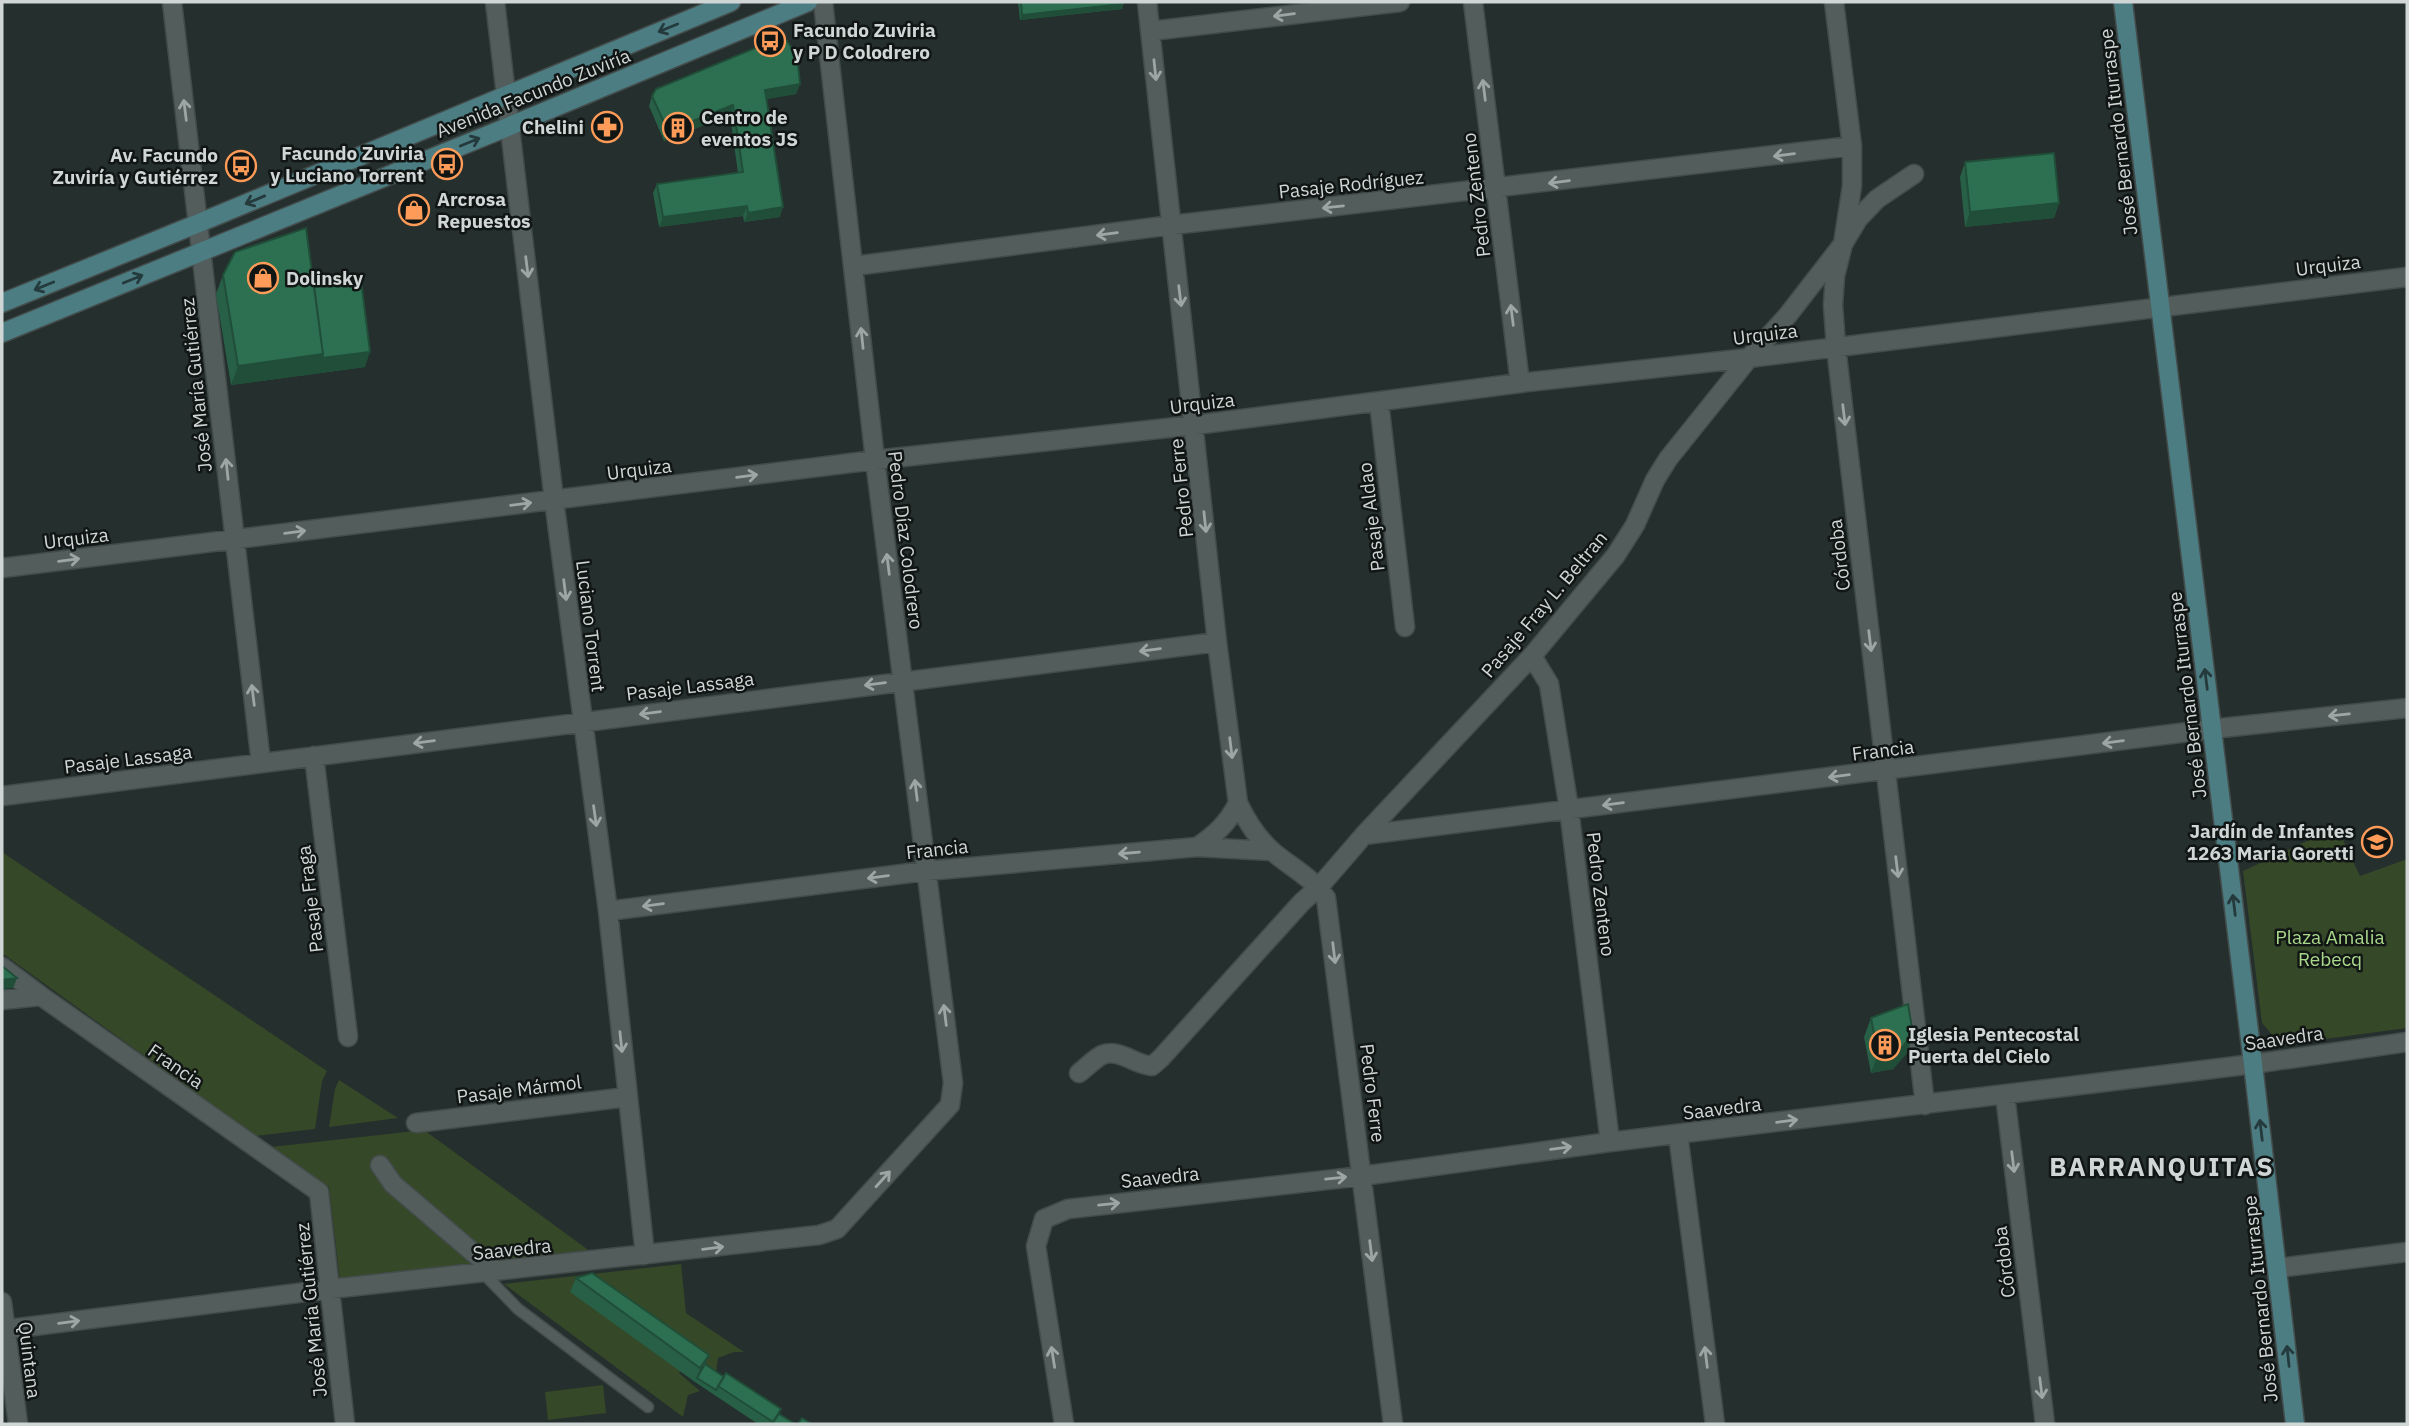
<svg xmlns="http://www.w3.org/2000/svg" width="2409" height="1426" viewBox="0 0 2409 1426" font-family="'IBM Plex Sans',sans-serif">
	<style>
		.green { fill: #354828 }
		.lines { fill: none; stroke-linecap: round; stroke-linejoin: round }
		.lane-casing { stroke: #434c4b; stroke-width: 13 }
		.street-casing { stroke: #434c4b; stroke-width: 21 }
		.secondary-casing { stroke: #434c4b; stroke-width: 21 }
		.lane { stroke: #535e5c; stroke-width: 10 }
		.street { stroke: #535e5c; stroke-width: 18 }
		.secondary { stroke: #4b7d83; stroke-width: 18 }
		.wall { fill: #276046 }
		.shaded-wall { fill: #204e39 }
		.building { fill: #2d7051; stroke: #204e39; stroke-width: 2 }
		.oneway { stroke: #9da6a5 }
		.oneway2 { stroke: #253a3c }
		.labels { text-anchor: middle; dominant-baseline: central; stroke-width: 5; stroke-linejoin: round; paint-order: stroke }
		.poi-label { font-size: 19px; font-weight: bold; fill: #cfd6d5; stroke: #111615; text-anchor: start }
		.street-label { font-size: 19px; fill: #cfd6d5; stroke: #111615 }
		.park-label { font-size: 19px; fill: #a9d88a; stroke: #111615 }
		.district-label { font-size: 26px; font-weight: bold; letter-spacing: 2px; fill: #cfd6d5; stroke: #111615 }
	</style>
	<rect width="100%" height="100%" fill="#252f2d"/>
	<path class="green" d="M2337,827L2360,876L2407,859V1028L2281,1045L2262,1023L2243,871Z
		M2,852L327,1071L322,1081L315,1129L255,1136L2,953Z
		M339,1080L398,1118L329,1127L335,1089Z
		M424,1130L591,1252L340,1280L329,1187L271,1147Z
		M681,1264L686,1313L744,1352H734L718,1358L716,1372L691,1358L679,1373L700,1391L688,1395L683,1417L504,1284Z
		M603,1385L606,1413L548,1420L545,1392Z"/>
	<g class="lines">
		<g class="lane-casing">
			<path id="lane" d="M483,1273L518,1309L648,1407"/>
		</g>
		<g class="street-casing">
			<path id="street" d="M172,2L261,763
				M495,2L554,500L608,911L645,1255
				M1147,2L1217,642L1238,803C1247,822 1257,838 1273,852C1291,867 1313,878 1326,898L1393,1424
				M1473,2L1520,383
				M1834,2L1852,146V186L1843,244L1835,276L1833,305L1836,347L1925,1105
				M1151,31L1400,2
				M854,266L1172,225L1852,146
				M1379,402L1405,627
				M2,568L875,460L1195,425L1520,383L1749,358L2407,277
				M1532,656L1549,684L1569,809L1610,1142
				M314,756L348,1037
				M2,796L1217,642
				M1364,835L2212,729L2407,708
				M1197,847C1215,835 1228,823 1238,803
				M608,911L926,871L1197,847L1272,851
				M2,967L41,996
				M2,1000L41,996L319,1192L345,1424
				M1079,1073C1086,1068 1094,1059 1102,1055C1119,1048 1135,1065 1152,1066L1161,1058L1302,902L1319,887L1364,835L1532,656L1616,555L1635,525L1655,480L1668,459L1749,358L1788,315L1843,244L1858,219L1877,199L1914,174
				M2005,1095L2045,1424
				M416,1123L627,1097
				M1678,1134L1715,1424
				M380,1165L393,1184L496,1272
				M2278,1268L2407,1252
				M2,1302L18,1424
				M2,1330L330,1289L819,1235L837,1229L950,1105L953,1083L875,460L823,2
				M1064,1424L1036,1246L1044,1219L1068,1209L1362,1176L1610,1142L2253,1064L2407,1042"/>
		</g>
		<g class="secondary-casing">
			<path id="secondary" d="M2123,2L2253,1064L2295,1424
				M2,303L199,223L731,2
				M2,333L510,126L808,2"/>
		</g>
		<use href="#lane" class="lane"/>
		<use href="#street" class="street"/>
		<use href="#secondary" class="secondary"/>
	</g>
	<path class="wall" d="M1018,2H1123V4L1122,9L1020,20Z
		M800,84L796,94L766,99L780,217L744,222L743,216L659,227L653,193L657,184L738,173L730,115L664,141L649,106L652,96Z
		M1965,162L2059,203L2054,218L1965,227L1960,177Z
		M223,275L314,285L365,367L231,385L216,294Z
		M1871,1018L1913,1034L1907,1053L1893,1069L1871,1073L1864,1037Z
		M576,1278L795,1424H758L695,1382L570,1292Z"/>
	<path class="shaded-wall" d="M1123,4L1122,9L1020,20L1022,15Z
		M800,84L796,94L761,100L765,90Z
		M733,105L730,115L664,141L668,131Z
		M2059,203L2054,218L1965,227L1970,212Z
		M747,206L743,216L659,227L663,217Z
		M783,207L780,217L744,222L748,213Z
		M370,352L365,367L231,385L238,366L323,354Z
		M17,978L13,988L2,989V980Z
		M1913,1034L1907,1053L1893,1069L1871,1073L1878,1054Z
		M709,1355L703,1369L697,1378L700,1368Z"/>
	<path class="building" d="M1021,2H1123V4L1022,15Z
		M775,40L787,41L797,55L800,84L765,90L783,207L748,213L747,206L663,217L657,184L743,172L733,105L668,131L652,96L656,89Z
		M2054,153L2059,203L1970,212L1965,162Z
		M306,228L323,354L238,366L223,275L235,252Z
		M361,280L370,352L322,358L323,354L314,285Z
		M2,966L17,978L2,980Z
		M1908,1004L1913,1034L1900,1050L1878,1054L1871,1018Z
		M592,1273L709,1355L700,1368L576,1278Z
		M705,1364L724,1377L716,1390L697,1378Z
		M726,1373L781,1409L773,1422L718,1386Z
		M779,1414L795,1424H772Z
		M802,1418L812,1424H798Z"/>
	<defs><path id="oneway-shaft" d="M-6 0H5M1.5-3L5.5 0L1.5 3" fill="none" stroke-width="1.6" stroke-linecap="round" stroke-linejoin="round" transform="scale(1.75)"/></defs>
	<g class="oneway">
		<use href="#oneway-shaft" transform="translate(1284 15) rotate(173)"/>
		<use href="#oneway-shaft" transform="translate(1155 70) rotate(84)"/>
		<use href="#oneway-shaft" transform="translate(1484 90) rotate(-97)"/>
		<use href="#oneway-shaft" transform="translate(185 110) rotate(-97)"/>
		<use href="#oneway-shaft" transform="translate(1784 155) rotate(173)"/>
		<use href="#oneway-shaft" transform="translate(1559 182) rotate(173)"/>
		<use href="#oneway-shaft" transform="translate(1333 207) rotate(174)"/>
		<use href="#oneway-shaft" transform="translate(1107 234) rotate(173)"/>
		<use href="#oneway-shaft" transform="translate(527 267) rotate(83)"/>
		<use href="#oneway-shaft" transform="translate(1180 296) rotate(83)"/>
		<use href="#oneway-shaft" transform="translate(1512 315) rotate(-97)"/>
		<use href="#oneway-shaft" transform="translate(862 338) rotate(-96)"/>
		<use href="#oneway-shaft" transform="translate(1844 415) rotate(83)"/>
		<use href="#oneway-shaft" transform="translate(227 469) rotate(-96)"/>
		<use href="#oneway-shaft" transform="translate(747 476) rotate(-7)"/>
		<use href="#oneway-shaft" transform="translate(521 504) rotate(-7)"/>
		<use href="#oneway-shaft" transform="translate(1205 522) rotate(84)"/>
		<use href="#oneway-shaft" transform="translate(295 532) rotate(-7)"/>
		<use href="#oneway-shaft" transform="translate(69 560) rotate(-7)"/>
		<use href="#oneway-shaft" transform="translate(888 564) rotate(-97)"/>
		<use href="#oneway-shaft" transform="translate(565 590) rotate(83)"/>
		<use href="#oneway-shaft" transform="translate(1870 641) rotate(83)"/>
		<use href="#oneway-shaft" transform="translate(1150 650) rotate(173)"/>
		<use href="#oneway-shaft" transform="translate(875 684) rotate(173)"/>
		<use href="#oneway-shaft" transform="translate(253 695) rotate(-97)"/>
		<use href="#oneway-shaft" transform="translate(650 713) rotate(173)"/>
		<use href="#oneway-shaft" transform="translate(2339 715) rotate(174)"/>
		<use href="#oneway-shaft" transform="translate(424 742) rotate(173)"/>
		<use href="#oneway-shaft" transform="translate(2113 742) rotate(173)"/>
		<use href="#oneway-shaft" transform="translate(1231 748) rotate(83)"/>
		<use href="#oneway-shaft" transform="translate(1839 776) rotate(173)"/>
		<use href="#oneway-shaft" transform="translate(916 790) rotate(-97)"/>
		<use href="#oneway-shaft" transform="translate(1613 804) rotate(173)"/>
		<use href="#oneway-shaft" transform="translate(595 816) rotate(82)"/>
		<use href="#oneway-shaft" transform="translate(1129 853) rotate(175)"/>
		<use href="#oneway-shaft" transform="translate(1897 867) rotate(83)"/>
		<use href="#oneway-shaft" transform="translate(878 877) rotate(173)"/>
		<use href="#oneway-shaft" transform="translate(653 905) rotate(173)"/>
		<use href="#oneway-shaft" transform="translate(1334 953) rotate(83)"/>
		<use href="#oneway-shaft" transform="translate(945 1015) rotate(-97)"/>
		<use href="#oneway-shaft" transform="translate(621 1042) rotate(84)"/>
		<use href="#oneway-shaft" transform="translate(1787 1121) rotate(-7)"/>
		<use href="#oneway-shaft" transform="translate(1561 1148) rotate(-8)"/>
		<use href="#oneway-shaft" transform="translate(2013 1162) rotate(83)"/>
		<use href="#oneway-shaft" transform="translate(1336 1178) rotate(-6)"/>
		<use href="#oneway-shaft" transform="translate(883 1179) rotate(-48)"/>
		<use href="#oneway-shaft" transform="translate(1109 1204) rotate(-6)"/>
		<use href="#oneway-shaft" transform="translate(713 1248) rotate(-7)"/>
		<use href="#oneway-shaft" transform="translate(1371 1251) rotate(83)"/>
		<use href="#oneway-shaft" transform="translate(69 1322) rotate(-7)"/>
		<use href="#oneway-shaft" transform="translate(1053 1357) rotate(-99)"/>
		<use href="#oneway-shaft" transform="translate(1706 1357) rotate(-97)"/>
		<use href="#oneway-shaft" transform="translate(2041 1388) rotate(83)"/>
	</g>
	<g class="oneway2">
		<use href="#oneway-shaft" transform="translate(668 28) rotate(158)"/>
		<use href="#oneway-shaft" transform="translate(470 142) rotate(-22)"/>
		<use href="#oneway-shaft" transform="translate(255 200) rotate(157)"/>
		<use href="#oneway-shaft" transform="translate(133 279) rotate(-22)"/>
		<use href="#oneway-shaft" transform="translate(44 286) rotate(158)"/>
		<use href="#oneway-shaft" transform="translate(2206 679) rotate(-97)"/>
		<use href="#oneway-shaft" transform="translate(2234 905) rotate(-97)"/>
		<use href="#oneway-shaft" transform="translate(2261 1130) rotate(-97)"/>
		<use href="#oneway-shaft" transform="translate(2288 1356) rotate(-96)"/>
	</g>
	<defs>
		<g id="bus-ring" transform="scale(1.575)"><circle r="9.5" fill="#111615" stroke="#fe9b58" stroke-width="1.5"/><path d="M-5-6H5V4H4V6H2V4H-2V6H-4V4H-5ZM-3.5-4V0h7V-4ZM-3.5 1.2v1.5H-2V1.2ZM2 1.2v1.5H3.5V1.2Z" fill="#fe9b58"/></g>
		<g id="pharmacy-ring" transform="scale(1.575)"><circle r="9.5" fill="#111615" stroke="#fe9b58" stroke-width="1.5"/><path d="M-2-6h4v4h4v4h-4v4h-4v-4h-4v-4h4Z" fill="#fe9b58"/></g>
		<g id="building-ring" transform="scale(1.575)"><circle r="9.5" fill="#111615" stroke="#fe9b58" stroke-width="1.5"/><path d="M-4-6H4V6H1V3H-1V6H-4ZM-2.5-4.3h1.7v1.8h-1.7ZM.8-4.3h1.7v1.8H.8ZM-2.5-1h1.7V.8h-1.7ZM.8-1h1.7V.8H.8Z" fill="#fe9b58"/></g>
		<g id="shop-ring" transform="scale(1.575)"><circle r="9.5" fill="#111615" stroke="#fe9b58" stroke-width="1.5"/><path d="M-5-2.5h2.3a2.7 3.5 0 0 1 5.4 0H5L5.5 6h-11ZM-1.5-2.5h3a1.5 2.3 0 0 0-3 0Z" fill="#fe9b58"/></g>
		<g id="school-ring" transform="scale(1.575)"><circle r="9.5" fill="#111615" stroke="#fe9b58" stroke-width="1.5"/><path d="M0-5L7-2L0 1L-7-2ZM-4 1L0 2.5L4 1V4Q0 6-4 4Z" fill="#fe9b58"/></g>
	</defs>
	<g fill-rule="evenodd">
		<use href="#bus-ring" x="770" y="41"/>
		<use href="#pharmacy-ring" x="607" y="127"/>
		<use href="#building-ring" x="678" y="128"/>
		<use href="#bus-ring" x="447" y="164"/>
		<use href="#bus-ring" x="241" y="166"/>
		<use href="#shop-ring" x="414" y="210"/>
		<use href="#shop-ring" x="263" y="278"/>
		<use href="#school-ring" x="2377" y="842"/>
		<use href="#building-ring" x="1885" y="1045"/>
	</g>
	<g class="labels">
		<g class="poi-label">
			<text x="793" y="30">Facundo Zuviria<tspan x="793" dy="22">y P D Colodrero</tspan></text>
			<text x="701" y="117">Centro de<tspan x="701" dy="22">eventos JS</tspan></text>
			<text x="584" y="127" text-anchor="end">Chelini</text>
			<text x="424" y="153" text-anchor="end">Facundo Zuviria<tspan x="424" dy="22">y Luciano Torrent</tspan></text>
			<text x="218" y="155" text-anchor="end">Av. Facundo<tspan x="218" dy="22">Zuviría y Gutiérrez</tspan></text>
			<text x="437" y="199">Arcrosa<tspan x="437" dy="22">Repuestos</tspan></text>
			<text x="286" y="278">Dolinsky</text>
			<text x="2354" y="831" text-anchor="end">Jardín de Infantes<tspan x="2354" dy="22">1263 Maria Goretti</tspan></text>
			<text x="1908" y="1034">Iglesia Pentecostal<tspan x="1908" dy="22">Puerta del Cielo</tspan></text>
		</g>
		<g class="street-label">
			<text transform="translate(533 93) rotate(-22)">Avenida Facundo Zuviría</text>
			<text transform="translate(2118 132) rotate(-97)">José Bernardo Iturraspe</text>
			<text transform="translate(1351 184) rotate(-6)">Pasaje Rodríguez</text>
			<text transform="translate(1476 195) rotate(-97)">Pedro Zenteno</text>
			<text transform="translate(2328 265) rotate(-7)">Urquiza</text>
			<text transform="translate(1765 334) rotate(-7)">Urquiza</text>
			<text transform="translate(196 385) rotate(-96)">José María Gutiérrez</text>
			<text transform="translate(1202 403) rotate(-7)">Urquiza</text>
			<text transform="translate(639 469) rotate(-7)">Urquiza</text>
			<text transform="translate(1181 488) rotate(-96)">Pedro Ferre</text>
			<text transform="translate(1371 517) rotate(-97)">Pasaje Aldao</text>
			<text transform="translate(76 538) rotate(-7)">Urquiza</text>
			<text transform="translate(906 540) rotate(83)">Pedro Díaz Colodrero</text>
			<text transform="translate(1839 555) rotate(-97)">Córdoba</text>
			<text transform="translate(1544 604) rotate(-50)">Pasaje Fray L. Beltran</text>
			<text transform="translate(591 626) rotate(83)">Luciano Torrent</text>
			<text transform="translate(690 686) rotate(-7)">Pasaje Lassaga</text>
			<text transform="translate(2187 695) rotate(-97)">José Bernardo Iturraspe</text>
			<text transform="translate(1883 750) rotate(-7)">Francia</text>
			<text transform="translate(128 759) rotate(-7)">Pasaje Lassaga</text>
			<text transform="translate(937 849) rotate(-6)">Francia</text>
			<text transform="translate(1601 894) rotate(83)">Pedro Zenteno</text>
			<text transform="translate(310 899) rotate(-97)">Pasaje Fraga</text>
			<text transform="translate(2284 1038) rotate(-8)">Saavedra</text>
			<text transform="translate(176 1066) rotate(35)">Francia</text>
			<text transform="translate(519 1089) rotate(-7)">Pasaje Mármol</text>
			<text transform="translate(1373 1093) rotate(83)">Pedro Ferre</text>
			<text transform="translate(1722 1108) rotate(-7)">Saavedra</text>
			<text transform="translate(1160 1177) rotate(-6)">Saavedra</text>
			<text transform="translate(512 1249) rotate(-6)">Saavedra</text>
			<text transform="translate(2004 1262) rotate(-97)">Córdoba</text>
			<text transform="translate(2260 1299) rotate(-96)">José Bernardo Iturraspe</text>
			<text transform="translate(311 1310) rotate(-96)">José María Gutiérrez</text>
			<text transform="translate(30 1360) rotate(83)">Quintana</text>
		</g>
		<g class="park-label">
			<text x="2330" y="937">Plaza Amalia<tspan x="2330" dy="22">Rebecq</tspan></text>
		</g>
		<g class="district-label">
			<text x="2162" y="1166">BARRANQUITAS</text>
		</g>
	</g>
	<rect width="2409" height="1426" fill="none" stroke="#cfd6d5" stroke-width="7"/>
</svg>
